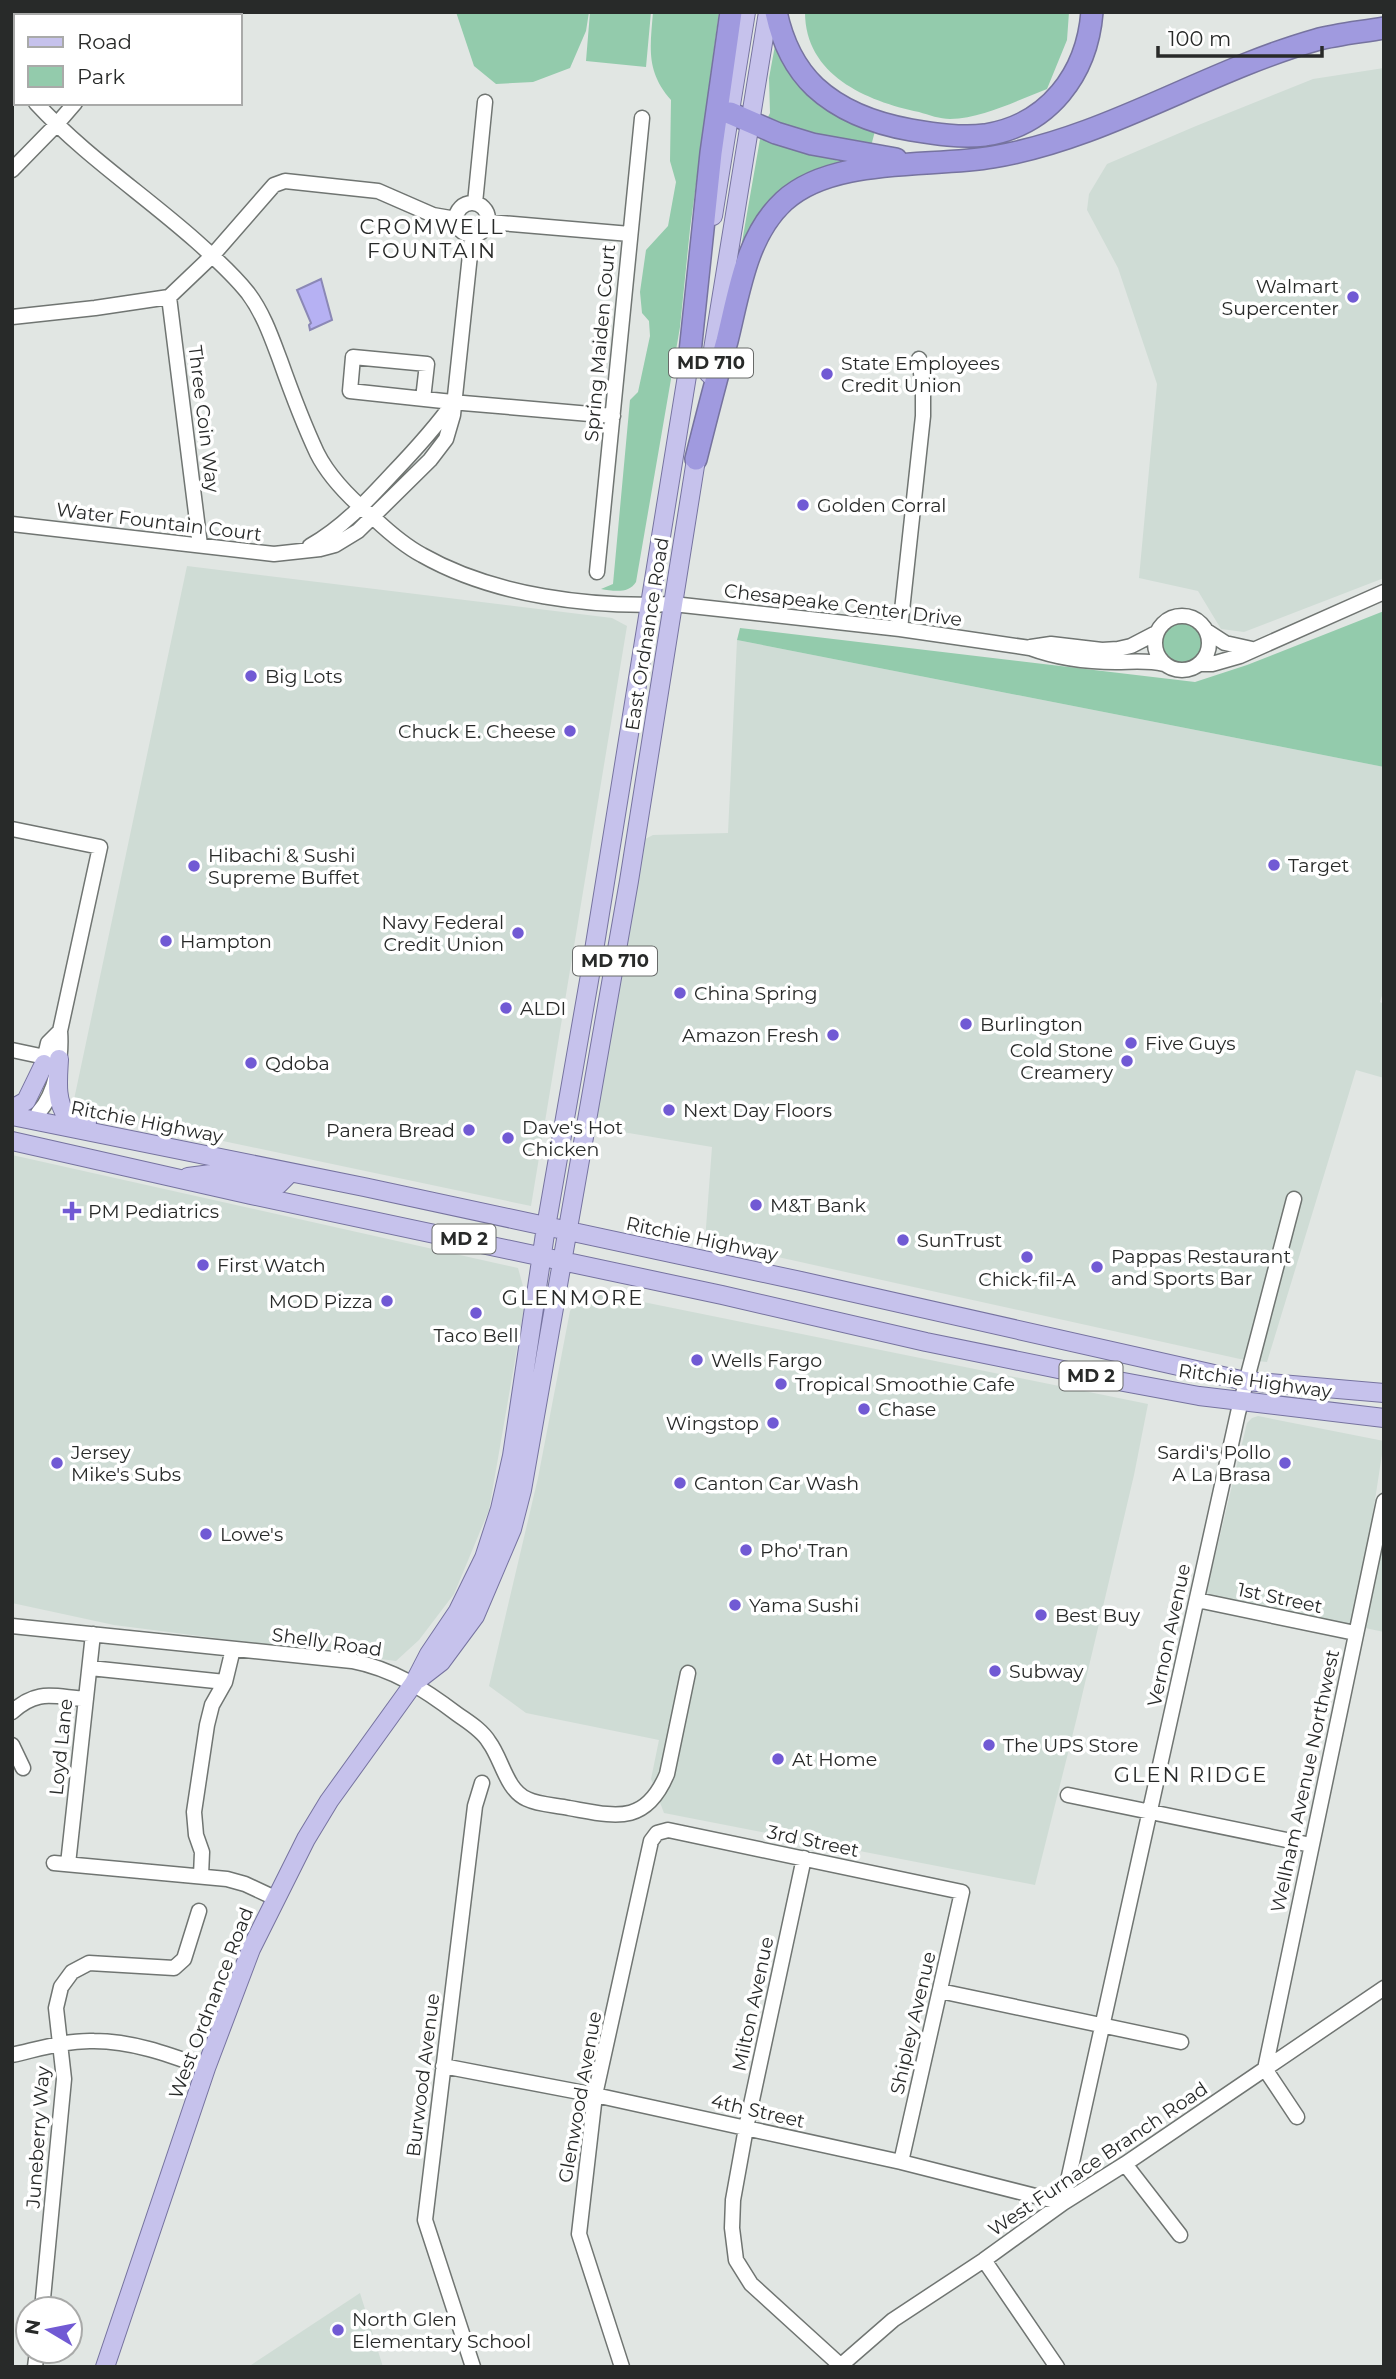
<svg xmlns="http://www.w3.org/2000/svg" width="1396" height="2379" viewBox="0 0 1396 2379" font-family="Montserrat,sans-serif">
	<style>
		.built { fill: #cfdcd5 }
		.green { fill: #93cbac }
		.water { fill: #b6b1f3; stroke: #8b88b6; stroke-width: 2 }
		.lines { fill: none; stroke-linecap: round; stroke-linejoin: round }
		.minor-casing { stroke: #707572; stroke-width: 17 }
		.major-casing { stroke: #76739f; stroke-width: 20 }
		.highway-casing { stroke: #76739f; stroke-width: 24 }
		.minor { stroke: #fff; stroke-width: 14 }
		.major { stroke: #c6c2ec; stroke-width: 18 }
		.highway { stroke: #a09adf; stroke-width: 21 }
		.poi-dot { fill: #715ad4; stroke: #fff; stroke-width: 2.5 }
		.labels { text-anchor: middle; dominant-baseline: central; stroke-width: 7; stroke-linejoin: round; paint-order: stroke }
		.shield { fill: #fff; stroke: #686a69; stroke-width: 2 }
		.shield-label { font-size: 18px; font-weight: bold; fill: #282a29 }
		.poi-label { font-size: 19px; fill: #282a29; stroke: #fff; text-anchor: start }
		.street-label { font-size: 19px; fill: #282a29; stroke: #fff }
		.neighbourhood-label { font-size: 21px; letter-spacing: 2px; fill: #282a29; stroke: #fff }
	</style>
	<rect width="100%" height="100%" fill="#e1e6e3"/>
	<path class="built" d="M1384,68V578L1244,632L1221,629L1198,591L1139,578L1157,384L1118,268L1087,210L1089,194L1107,164L1196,126L1313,79Z
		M187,566L612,618L627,626L531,1206L72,1109Z
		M737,640L1384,767V989L1380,1002L1384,1004V1078L1356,1070L1267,1362L1240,1359L705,1241L712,1147L593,1127L641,841L653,835L728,833Z
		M12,1155L518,1268L526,1297L489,1510L454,1594L419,1640L396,1661L114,1625L12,1603Z
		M584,1290L1148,1404L1134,1475L1077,1717L1035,1885L664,1813L651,1779L659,1740L526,1713L489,1686L538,1478L570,1311Z
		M1258,1416L1384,1441L1368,1546L1384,1550V1632L1206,1594L1247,1423L1252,1418Z
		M360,2293L383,2367H248Z"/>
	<path class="green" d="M456,12H589L586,31L570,68L533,82L496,84L474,66Z
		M590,12H651L646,67L586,61Z
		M653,12H719L690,229L680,327L636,582C629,594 613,591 601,589L613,584L630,400L638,392L650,336L649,321L642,313L640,292L646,250L668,226L676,182L670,161L671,100C646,71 650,49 653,12Z
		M805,12H1069L1067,40L1047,89C1015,101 984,118 950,119C940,119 929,115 919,112C866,101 805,75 805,12Z
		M776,40L802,89L834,114L875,131L870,150L843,146L767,119L770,113L769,78Z
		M760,139L843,162L810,173L787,187L745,242H742Z
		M1384,611V767L737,640L740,628L1195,682L1247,665Z
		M1161 643a21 21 0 1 1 42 0a21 21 0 1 1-42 0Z"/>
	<path class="water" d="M321,279L332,320L310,330L309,325L311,323L297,290Z"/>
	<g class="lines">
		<g class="minor-casing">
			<path id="minor" d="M148,16L151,12
				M12,77L16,81
				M36,103C84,155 143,194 196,241C214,257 233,274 248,293C263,313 271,336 280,360C291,391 303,423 317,453C330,479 354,502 376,520C390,533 405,546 422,555C494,596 592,608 673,604L900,629L1030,648C1057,658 1087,662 1116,662C1132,662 1148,660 1164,664
				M12,170L56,125L75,103
				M456 219a16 16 0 1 1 32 0a16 16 0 1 1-32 0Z
				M475,203L485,102
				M489,222L630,234
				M169,297L200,545
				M12,317L95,308L169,297L212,256L274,185L285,181L378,191L433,215L456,219
				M423,399L427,364L353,357L350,391L443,401L463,403L613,416
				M12,524L274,554L320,549L335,545L358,531L430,460L446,439L453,415L472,236
				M310,546C342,528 367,501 392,474C414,451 435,428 453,403
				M597,572L642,118
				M1155 643a27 27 0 1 1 54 0a27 27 0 1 1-54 0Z
				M900,629L923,416V387L919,359
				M1208,632L1225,643L1252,649
				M1031,647L1051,644L1102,650L1118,649L1131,646L1156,633
				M1199,664H1212L1240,656L1384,592
				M12,829L100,847L60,1031C62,1057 56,1094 38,1113
				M12,1050L45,1057
				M41,1073L48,1043L60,1031
				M1197,1600L1355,1633
				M12,1626L352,1661C393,1669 424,1689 457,1714C468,1722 482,1730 489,1742C502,1759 506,1790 527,1799C539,1805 556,1805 569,1808C615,1816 645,1826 667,1774L688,1673
				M90,1668L225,1682
				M12,1712C38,1688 54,1697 86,1699
				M12,1745L23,1768
				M1068,1795L1311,1845
				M804,1858L746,2128L733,2200L732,2228L736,2260L751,2284L840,2365
				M54,1863L227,1879L245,1884L275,1898
				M68,1864L93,1634
				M201,1876L202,1852L196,1835L194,1812L207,1725L212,1705L225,1682L233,1649
				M940,1991L1181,2042
				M12,2055C39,2049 66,2040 94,2041C133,2041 170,2055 206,2068
				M443,2066L595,2095L901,2162L1063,2203L1238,1413L1294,1199
				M1297,2117L1265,2069L1384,1501
				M1125,2164L1180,2235
				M984,2260L1057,2367
				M42,2309L64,2079L56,2008L61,1987L72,1972L89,1963L174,1968L184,1959L199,1911
				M35,2367L37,2351
				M473,2367L425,2220L475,1806L482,1783
				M622,2367L579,2234L595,2095L651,1841L657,1833L668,1830L962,1892L901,2162
				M839,2367L893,2320L984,2260L1063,2203L1125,2164L1384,1988"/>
		</g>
		<g class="major-casing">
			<path id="major" d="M713,216L746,12
				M709,374L768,12
				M59,1059C58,1079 55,1100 67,1117L87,1122
				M12,1109L26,1101L44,1064
				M12,1116L364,1187L801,1281L1245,1381L1384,1393
				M12,1141L251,1195L722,1295L926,1342L1102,1378L1199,1396L1384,1418
				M188,1177L211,1174L278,1185L290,1173
				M419,1679L441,1662L475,1616L512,1529L522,1490L629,881L698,447
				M105,2367L206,2068L251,1949L306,1839L329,1801L414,1683L429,1654L458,1611L484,1558L500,1509L512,1456L546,1227L590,975L691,351"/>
		</g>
		<g class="highway-casing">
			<path id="highway" d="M776,12C782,40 794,67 815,87C841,111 877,124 911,130C935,134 961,138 985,135C1049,125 1087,74 1092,12
				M730,113L776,133L812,144L896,159
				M689,362L711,153L731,12
				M696,459C706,419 716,380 727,341C739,293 746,236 784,201C833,156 930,168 993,157C1106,138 1206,71 1316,40C1338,34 1362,32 1384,28"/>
		</g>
		<use href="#minor" class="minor"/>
		<use href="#major" class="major"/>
		<use href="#highway" class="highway"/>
	</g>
	<g class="poi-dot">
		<circle cx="1353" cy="297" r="7"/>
		<circle cx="827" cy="374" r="7"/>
		<circle cx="803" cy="505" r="7"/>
		<circle cx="251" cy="676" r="7"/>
		<circle cx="570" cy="731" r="7"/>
		<circle cx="1274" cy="865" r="7"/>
		<circle cx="194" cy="866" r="7"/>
		<circle cx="518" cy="933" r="7"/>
		<circle cx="166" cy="941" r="7"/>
		<circle cx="680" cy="993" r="7"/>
		<circle cx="506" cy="1008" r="7"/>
		<circle cx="966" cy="1024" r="7"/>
		<circle cx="833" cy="1035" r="7"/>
		<circle cx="1131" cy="1043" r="7"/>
		<circle cx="1127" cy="1061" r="7"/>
		<circle cx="251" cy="1063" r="7"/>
		<circle cx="669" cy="1110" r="7"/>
		<circle cx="469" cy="1130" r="7"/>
		<circle cx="508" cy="1138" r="7"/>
		<circle cx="756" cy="1205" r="7"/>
		<path d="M68.5 1200.5h7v7h7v7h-7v7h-7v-7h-7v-7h7z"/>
		<circle cx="903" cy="1240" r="7"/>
		<circle cx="1027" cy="1257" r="7"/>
		<circle cx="203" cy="1265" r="7"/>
		<circle cx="1097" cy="1267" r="7"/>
		<circle cx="387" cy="1301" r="7"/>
		<circle cx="476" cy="1313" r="7"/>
		<circle cx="697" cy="1360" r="7"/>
		<circle cx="781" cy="1384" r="7"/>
		<circle cx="864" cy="1409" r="7"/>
		<circle cx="773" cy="1423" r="7"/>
		<circle cx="57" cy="1463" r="7"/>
		<circle cx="1285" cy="1463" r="7"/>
		<circle cx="680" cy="1483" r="7"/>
		<circle cx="206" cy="1534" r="7"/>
		<circle cx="746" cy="1550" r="7"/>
		<circle cx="735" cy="1605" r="7"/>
		<circle cx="1041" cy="1615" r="7"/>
		<circle cx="995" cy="1671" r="7"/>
		<circle cx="989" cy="1745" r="7"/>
		<circle cx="778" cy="1759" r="7"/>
		<circle cx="338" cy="2330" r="7"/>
	</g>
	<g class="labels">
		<g class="shield">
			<rect x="669" y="348.5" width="84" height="29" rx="5"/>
			<rect x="573" y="946.5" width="84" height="29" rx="5"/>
			<rect x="432.5" y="1224.5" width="63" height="29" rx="5"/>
			<rect x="1059.5" y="1361.5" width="63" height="29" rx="5"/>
		</g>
		<g class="shield-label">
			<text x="711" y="363">MD 710</text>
			<text x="615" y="961">MD 710</text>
			<text x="464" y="1239">MD 2</text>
			<text x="1091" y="1376">MD 2</text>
		</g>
		<g class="poi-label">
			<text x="1339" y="286" text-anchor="end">Walmart<tspan x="1339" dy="22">Supercenter</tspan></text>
			<text x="841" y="363">State Employees<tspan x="841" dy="22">Credit Union</tspan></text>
			<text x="817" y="505">Golden Corral</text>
			<text x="265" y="676">Big Lots</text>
			<text x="556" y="731" text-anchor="end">Chuck E. Cheese</text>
			<text x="208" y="855">Hibachi &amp; Sushi<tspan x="208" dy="22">Supreme Buffet</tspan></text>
			<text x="1288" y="865">Target</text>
			<text x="504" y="922" text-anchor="end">Navy Federal<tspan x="504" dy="22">Credit Union</tspan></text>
			<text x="180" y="941">Hampton</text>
			<text x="694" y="993">China Spring</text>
			<text x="520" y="1008">ALDI</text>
			<text x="980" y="1024">Burlington</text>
			<text x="819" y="1035" text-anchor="end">Amazon Fresh</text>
			<text x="1145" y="1043">Five Guys</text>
			<text x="1113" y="1050" text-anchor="end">Cold Stone<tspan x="1113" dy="22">Creamery</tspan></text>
			<text x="265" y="1063">Qdoba</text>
			<text x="683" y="1110">Next Day Floors</text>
			<text x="522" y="1127">Dave's Hot<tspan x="522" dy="22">Chicken</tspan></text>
			<text x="455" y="1130" text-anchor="end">Panera Bread</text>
			<text x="770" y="1205">M&amp;T Bank</text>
			<text x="88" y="1211">PM Pediatrics</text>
			<text x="917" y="1240">SunTrust</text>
			<text x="1111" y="1256">Pappas Restaurant<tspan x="1111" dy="22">and Sports Bar</tspan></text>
			<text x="217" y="1265">First Watch</text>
			<text x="1027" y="1279" text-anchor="middle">Chick-fil-A</text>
			<text x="373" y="1301" text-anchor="end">MOD Pizza</text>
			<text x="476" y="1335" text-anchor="middle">Taco Bell</text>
			<text x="711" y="1360">Wells Fargo</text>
			<text x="795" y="1384">Tropical Smoothie Cafe</text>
			<text x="878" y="1409">Chase</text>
			<text x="759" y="1423" text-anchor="end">Wingstop</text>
			<text x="71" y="1452">Jersey<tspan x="71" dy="22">Mike's Subs</tspan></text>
			<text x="1271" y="1452" text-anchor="end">Sardi's Pollo<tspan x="1271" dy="22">A La Brasa</tspan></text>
			<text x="694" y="1483">Canton Car Wash</text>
			<text x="220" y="1534">Lowe's</text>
			<text x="760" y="1550">Pho' Tran</text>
			<text x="749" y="1605">Yama Sushi</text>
			<text x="1055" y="1615">Best Buy</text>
			<text x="1009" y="1671">Subway</text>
			<text x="1003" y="1745">The UPS Store</text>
			<text x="792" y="1759">At Home</text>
			<text x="352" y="2319">North Glen<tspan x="352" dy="22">Elementary School</tspan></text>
		</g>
		<g class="street-label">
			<text transform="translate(600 343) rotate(-85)">Spring Maiden Court</text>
			<text transform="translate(204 419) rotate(83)">Three Coin Way</text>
			<text transform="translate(159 522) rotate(7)">Water Fountain Court</text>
			<text transform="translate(843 605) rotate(7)">Chesapeake Center Drive</text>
			<text transform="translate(647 634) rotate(-81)">East Ordnance Road</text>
			<text transform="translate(147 1122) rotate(11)">Ritchie Highway</text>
			<text transform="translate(702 1239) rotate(12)">Ritchie Highway</text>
			<text transform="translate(1255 1381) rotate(8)">Ritchie Highway</text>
			<text transform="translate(1280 1598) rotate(12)">1st Street</text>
			<text transform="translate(1169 1635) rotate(-78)">Vernon Avenue</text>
			<text transform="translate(327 1642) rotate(8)">Shelly Road</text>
			<text transform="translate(61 1747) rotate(-84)">Loyd Lane</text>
			<text transform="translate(1305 1781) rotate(-78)">Wellham Avenue Northwest</text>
			<text transform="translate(813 1841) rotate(12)">3rd Street</text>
			<text transform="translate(211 2003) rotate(-69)">West Ordnance Road</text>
			<text transform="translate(753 2004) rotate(-78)">Milton Avenue</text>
			<text transform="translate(913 2023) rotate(-77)">Shipley Avenue</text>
			<text transform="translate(423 2075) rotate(-83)">Burwood Avenue</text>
			<text transform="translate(580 2097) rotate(-80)">Glenwood Avenue</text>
			<text transform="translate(758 2111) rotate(13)">4th Street</text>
			<text transform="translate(38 2137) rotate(-86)">Juneberry Way</text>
			<text transform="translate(1098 2159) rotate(-34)">West Furnace Branch Road</text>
		</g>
		<g class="neighbourhood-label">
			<text x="432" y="226">CROMWELL<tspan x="432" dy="24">FOUNTAIN</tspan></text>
			<text x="573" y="1297">GLENMORE</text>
			<text x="1191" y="1774">GLEN RIDGE</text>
		</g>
	</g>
	<rect width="1396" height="2379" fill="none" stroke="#282a29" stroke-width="28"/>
	<rect x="14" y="14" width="228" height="91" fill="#ffffff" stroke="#a9aaa9" stroke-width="2"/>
	<rect x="28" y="37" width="35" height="10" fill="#c6c2ec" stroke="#a9aaa9" stroke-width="2"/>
	<text x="77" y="49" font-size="21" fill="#282a29">Road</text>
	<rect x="28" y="66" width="35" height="21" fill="#93cbac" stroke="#a9aaa9" stroke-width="2"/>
	<text x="77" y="84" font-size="21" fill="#282a29">Park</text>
	<g transform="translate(49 2330) rotate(280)"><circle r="33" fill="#ffffff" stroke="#a9aaa9" stroke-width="2"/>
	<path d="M0-5L12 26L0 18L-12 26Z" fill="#715ad4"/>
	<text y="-10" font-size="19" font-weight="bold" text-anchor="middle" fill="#282a29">N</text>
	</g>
	<path d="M1158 46v10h164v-10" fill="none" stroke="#282a29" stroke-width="3.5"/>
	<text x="1168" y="46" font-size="21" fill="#282a29" stroke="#ffffff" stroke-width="5" paint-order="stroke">100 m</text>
</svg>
